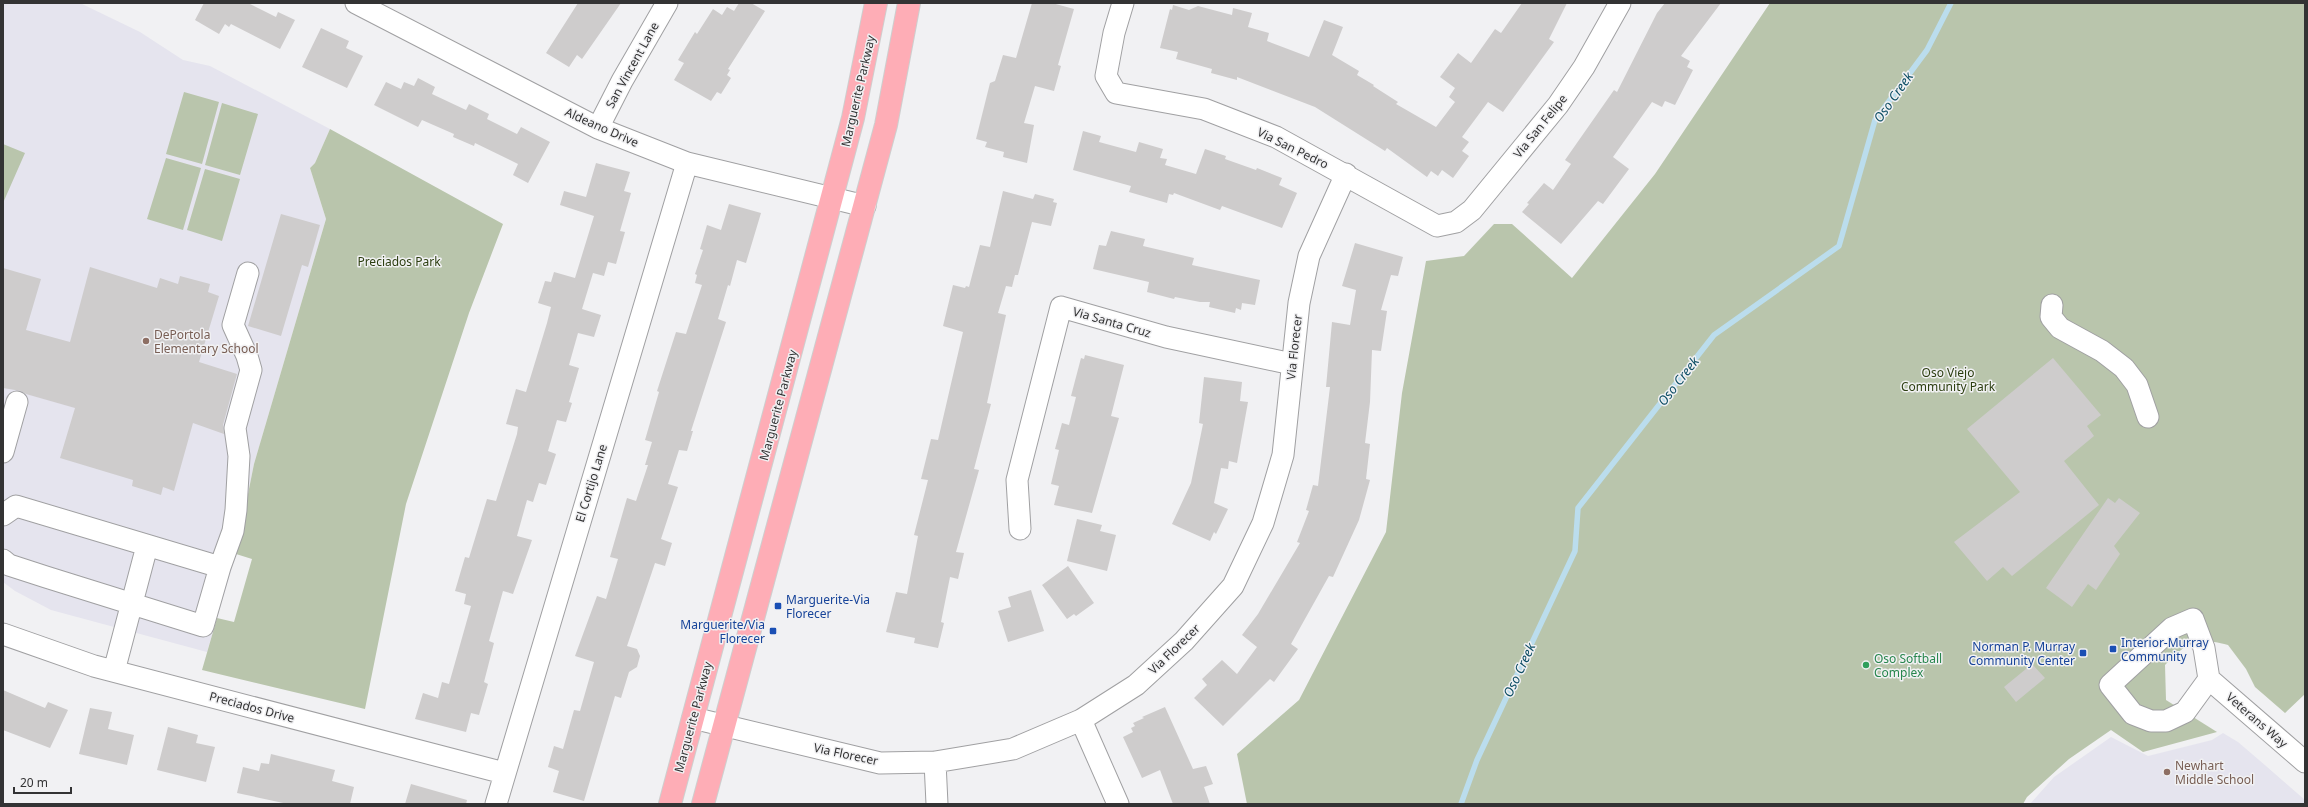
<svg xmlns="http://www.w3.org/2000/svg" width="2308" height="807" viewBox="0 0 2308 807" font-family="'Noto Sans',sans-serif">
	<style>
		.built { fill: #e5e4ee }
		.green { fill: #b9c5ac }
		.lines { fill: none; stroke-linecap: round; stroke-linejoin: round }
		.stream { stroke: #bbdded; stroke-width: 5.5 }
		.building { fill: #cecccc }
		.minor-casing { stroke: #a0a0a2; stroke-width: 23 }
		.major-casing { stroke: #cecece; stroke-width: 24 }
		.minor { stroke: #fff; stroke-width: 21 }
		.major { stroke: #feadb6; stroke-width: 22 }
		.education-dot { fill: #8d6e63; stroke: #f1f1f3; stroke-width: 1.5 }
		.transit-dot { fill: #1a4fb4; stroke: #f1f1f3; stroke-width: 1.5 }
		.leisure-dot { fill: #2e9e5b; stroke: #f1f1f3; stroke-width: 1.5 }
		.labels { text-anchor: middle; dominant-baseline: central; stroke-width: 3; stroke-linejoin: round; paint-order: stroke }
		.street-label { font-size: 12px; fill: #333334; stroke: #f1f1f3 }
		.park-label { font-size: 12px; fill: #2c3e10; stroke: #f1f1f3 }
		.education-label { font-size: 12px; fill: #785e54; stroke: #f1f1f3; text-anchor: start }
		.transit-label { font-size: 12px; fill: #164399; stroke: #f1f1f3; text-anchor: start }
		.leisure-label { font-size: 12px; fill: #27864d; stroke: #f1f1f3; text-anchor: start }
		.water-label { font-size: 13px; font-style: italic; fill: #0d4e65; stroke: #f1f1f3 }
	</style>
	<rect width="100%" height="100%" fill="#f1f1f3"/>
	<path class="built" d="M3,3H80L140,32L183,60L210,66L330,129L315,163L310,168L326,219L254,464L236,554L207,652L51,610L15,591L3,582Z
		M2223,733L2238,742L2266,766L2305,800V804H2030L2054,777L2111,737L2148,756L2212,740Z"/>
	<path class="green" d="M1770,3H2305V694L2285,713L2255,687L2246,669L2228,645C2193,636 2189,642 2165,665L2166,700L2217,732L2143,752L2111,730L2069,759L2027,797L2023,804H1247L1237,754L1299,700L1386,532L1402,393L1426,261L1464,256L1494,224H1512L1572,278L1655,174Z
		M184,92L219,102L202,164L166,154Z
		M222,103L258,114L240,175L205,165Z
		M330,129L503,224L469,313L406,504L365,709L202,670L217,618L234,622L252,559L236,554L254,464L326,219L310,168L315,163Z
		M3,144L25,153L3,203Z
		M166,158L201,168L183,230L147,219Z
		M205,169L240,179L222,241L187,230Z"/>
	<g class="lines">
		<path class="stream" d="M1461,804L1477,760L1575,551L1578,508L1714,335L1839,246L1875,120L1927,50L1951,3"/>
	</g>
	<path class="building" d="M204,3H248L276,17L278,12L295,20L280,49L231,24L229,27L225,24L219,34L195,20Z
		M578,3H621L582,59L577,55L569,67L546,53Z
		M739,3H751L765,11L728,69L730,70L727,75L731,78L721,94L717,92L711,101L674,80L684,63L678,60L695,32L697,34L713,9L722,15L727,7L734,11Z
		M1032,3H1052L1074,9L1058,65L1061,66L1054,91L1035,86L1024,123L1034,125L1027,163L1003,157L1004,152L985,147L987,142L976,139L990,83L995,81L1003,55L1016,58Z
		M1522,3H1567L1549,39L1554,42L1503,112L1488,102L1462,137L1469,142L1462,151L1469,156L1453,178L1442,170L1438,176L1431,171L1427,177L1387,148L1385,151L1315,107L1237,77V80L1211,73L1212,69L1176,59L1178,52L1160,48L1170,9L1172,10L1173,5L1189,10L1198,6L1232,15L1233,8L1252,13L1248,27L1269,33L1267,41L1309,57L1324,20L1343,27L1332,55L1359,71L1357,75L1374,85L1373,86L1398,102L1396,104L1436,127L1455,102L1449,97L1455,88L1440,77L1458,53L1471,63L1495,29L1501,33Z
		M1665,3H1721L1681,56L1690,61L1687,67L1693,70L1675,105L1665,101L1662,107L1652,102L1613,157L1629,169L1603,204L1598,201L1561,244L1522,212L1529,204L1527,203L1544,183L1553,190L1571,164L1565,160L1614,90L1617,92L1657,13Z
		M321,28L349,41L346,48L363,56L347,88L302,67Z
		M418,78L435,87L432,94L466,110L469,104L489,114L487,119L517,134L521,127L550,142L528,183L513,175L518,164L475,143L474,146L453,137L454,134L422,120L418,127L374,105L386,82L401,89L404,82L414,86Z
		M1083,131L1101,136L1099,142L1136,152L1139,142L1163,149L1160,158L1167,159L1165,165L1196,174L1205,149L1226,156L1225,159L1256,170L1257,168L1282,178L1279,185L1297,193L1282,228L1222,206L1220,210L1174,193L1173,195L1169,194L1167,203L1129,192L1131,186L1073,170Z
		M596,163L630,172L624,191L631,193L620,231L625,232L616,264L608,262L604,276L593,273L582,309L601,315L594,337L578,333L569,365L579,368L569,402L572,403L566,422L557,420L548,451L556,454L546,485L539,483L533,502L527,500L517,536L532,540L513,594L503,591L489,641L494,643L484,682L488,684L479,715L471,713L466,732L415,719L423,693L438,698L442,682L449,684L471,606L464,604L466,594L455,591L465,557L469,558L487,499L496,501L517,434L518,427L506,424L516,389L526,392L547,323L551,307L538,303L545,281L551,282L554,272L575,278L594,216L560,205L564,191L586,197Z
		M1003,191L1033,199L1035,194L1054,199L1053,202L1057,203L1051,226L1032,222L1018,275H1015L1012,287L1006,286L998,313L1006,315L987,403L991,404L974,469L979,470L956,552L964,553L958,579L950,577L941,622L944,623L938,648L914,643L915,638L886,632L896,592L907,594L918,536L914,535L928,480L921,479L931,439L938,440L963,332L943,326L953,285L965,288L966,286L969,287L980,245L990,247Z
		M729,204L761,213L746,263L737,260L730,286L728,285L718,319L726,322L691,431H693L687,451L679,450L668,484L678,487L661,539L672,543L665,566L655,563L627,646L637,649L640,656L637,667L629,672L621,698L615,696L584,801L553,792L559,771L548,767L554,746L563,749L574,710L580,711L594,662L575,656L597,596L606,599L618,559L610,557L627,498L636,501L648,465H645L652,442L645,440L659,392L657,391L676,332L686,334L702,285L695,283L697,275L695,274L703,250L700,249L707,225L721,230Z
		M281,214L320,225L308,267L302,265L281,336L248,326Z
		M1111,231L1145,239L1143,246L1194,258L1192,265L1260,280L1255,305L1242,303L1241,310L1236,308L1235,313L1209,307L1210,302H1200L1175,297L1174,299L1147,292L1149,282L1093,269L1099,245L1106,246Z
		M1355,243L1403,257L1398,276L1391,275L1381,310L1387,311L1381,351L1372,350L1370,402L1365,443L1370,444L1366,479L1370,480L1359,520L1333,577L1329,576L1291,644L1298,649L1274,682L1270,679L1223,726L1194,698L1207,685L1202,679L1222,660L1237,674L1257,647L1242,635L1258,614L1300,543L1297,542L1309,511L1306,510L1313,485L1318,486L1330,387H1326L1332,322L1350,325L1356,290L1342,286Z
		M90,267L157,288L160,278L178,284L180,276L210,284L208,292L219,296L199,362L237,374L223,425L224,434L193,423L174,491L163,487L161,495L132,486L133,480L60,458L75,408L26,394L21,391L3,388V268L41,279L26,330L70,342Z
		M1085,355L1124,365L1111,416L1119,418L1092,513L1054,505L1059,486L1051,484L1059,450L1055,449L1062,423L1069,425L1076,397L1071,396L1081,358L1084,359Z
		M2053,358L2101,415L2087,426L2094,436L2064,461L2099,505L2012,576L2003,567L1987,581L1954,542L2020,492L1967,429Z
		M1204,377L1242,382L1240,401L1248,402L1237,463L1229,461L1228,469L1221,468L1214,503L1228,509L1216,534L1214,532L1210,541L1172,524L1191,483L1203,424L1199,423Z
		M2108,498L2115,503L2119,498L2140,513L2114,546L2120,554L2096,590L2088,584L2072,607L2046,588Z
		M1077,519L1102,525L1100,531L1116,535L1107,571L1067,561Z
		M1068,566L1094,603L1076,616L1074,614L1067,619L1042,585Z
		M1031,590L1044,631L1008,642L998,611L1011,607L1008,597Z
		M2032,664L2045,678L2016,702L2004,687Z
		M3,690L45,708L48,702L68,710L50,748L3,730Z
		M1165,707L1193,769L1206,766L1213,784L1204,787L1210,804H1173L1160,770L1142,778L1123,737L1133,732L1131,728L1135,726L1133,723L1144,718L1142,717Z
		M90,708L112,712L108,729L134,735L127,765L79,754Z
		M168,727L198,735L196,743L215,747L206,782L157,770Z
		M271,754L335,770L332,781L354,787L350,804H288L237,793L243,767L259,771L261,763L269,764Z
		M411,784L467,800L466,804H405Z"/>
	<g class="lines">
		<g class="minor-casing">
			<path id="minor" d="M356,3L598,128L687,163L865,206
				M1123,3L1114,33L1106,76L1116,93L1204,109L1276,137L1437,226L1456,222L1472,210L1558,105L1584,67L1620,3
				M598,128L622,81L667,3
				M2052,305L2051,317L2060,328L2102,351L2124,368L2137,385L2148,417
				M3,452L17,402
				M3,515L16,506L220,567L203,626L46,577L9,565L3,560
				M1020,529L1017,480L1061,307L1166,337L1292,364
				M220,567L233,531L236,510L239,456L235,428L251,370L247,356L233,325L248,273
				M2193,619L2204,648L2209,679L2185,712L2166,721H2151L2133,714L2110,685L2172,628Z
				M3,634L94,666L504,773
				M114,671L147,546
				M2209,679L2305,762
				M693,718L880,763L935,762L1013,749L1081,720L1136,685L1184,641L1233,586L1263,523L1283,455L1299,303L1309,256L1346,174
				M1081,720L1118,804
				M935,762L937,804
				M496,804L687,163"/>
		</g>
		<g class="major-casing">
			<path id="major" d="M670,804L853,118L876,3
				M703,804L886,125L909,3"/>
		</g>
		<use href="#minor" class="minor"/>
		<use href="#major" class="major"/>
	</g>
	<g class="education-dot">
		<circle cx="146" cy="341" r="4"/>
		<circle cx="2167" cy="772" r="4"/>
	</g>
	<g class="transit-dot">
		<rect x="774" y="602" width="8" height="8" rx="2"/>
		<rect x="769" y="627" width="8" height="8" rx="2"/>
		<rect x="2109" y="645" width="8" height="8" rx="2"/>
		<rect x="2079" y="649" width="8" height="8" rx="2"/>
	</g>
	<circle class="leisure-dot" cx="1866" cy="665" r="4"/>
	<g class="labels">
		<g class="street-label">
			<text transform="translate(632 65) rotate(-61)">San Vincent Lane</text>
			<text transform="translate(858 91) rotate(-77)">Marguerite Parkway</text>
			<text transform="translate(1540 126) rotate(-51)">Via San Felipe</text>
			<text transform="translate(602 127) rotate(24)">Aldeano Drive</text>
			<text transform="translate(1293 148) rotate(26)">Via San Pedro</text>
			<text transform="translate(1112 322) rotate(16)">Via Santa Cruz</text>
			<text transform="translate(1294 347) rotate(-84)">Via Florecer</text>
			<text transform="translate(778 405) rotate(-75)">Marguerite Parkway</text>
			<text transform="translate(591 483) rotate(-73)">El Cortijo Lane</text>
			<text transform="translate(1174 649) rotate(-44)">Via Florecer</text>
			<text transform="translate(252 707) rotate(15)">Preciados Drive</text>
			<text transform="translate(693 717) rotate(-75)">Marguerite Parkway</text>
			<text transform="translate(2257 720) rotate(41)">Veterans Way</text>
			<text transform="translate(846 754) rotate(12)">Via Florecer</text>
		</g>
		<g class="park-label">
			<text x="399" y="261">Preciados Park</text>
			<text x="1948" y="372">Oso Viejo<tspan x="1948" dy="14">Community Park</tspan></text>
		</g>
		<g class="education-label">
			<text x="154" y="334">DePortola<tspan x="154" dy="14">Elementary School</tspan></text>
			<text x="2175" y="765">Newhart<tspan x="2175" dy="14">Middle School</tspan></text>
		</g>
		<g class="transit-label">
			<text x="786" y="599">Marguerite-Via<tspan x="786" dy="14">Florecer</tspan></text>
			<text x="765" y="624" text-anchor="end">Marguerite/Via<tspan x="765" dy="14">Florecer</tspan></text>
			<text x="2121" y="642">Interior-Murray<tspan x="2121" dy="14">Community</tspan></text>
			<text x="2075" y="646" text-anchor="end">Norman P. Murray<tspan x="2075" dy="14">Community Center</tspan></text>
		</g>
		<g class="leisure-label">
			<text x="1874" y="658">Oso Softball<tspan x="1874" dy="14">Complex</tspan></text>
		</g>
		<g class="water-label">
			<text transform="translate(1893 97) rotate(-55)">Oso Creek</text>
			<text transform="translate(1678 381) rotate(-52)">Oso Creek</text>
			<text transform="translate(1519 670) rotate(-65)">Oso Creek</text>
		</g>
	</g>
	<rect width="2308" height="807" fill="none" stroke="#333334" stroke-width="8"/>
	<path d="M14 787v6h57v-6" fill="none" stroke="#333334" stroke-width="2"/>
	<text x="20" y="787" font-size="12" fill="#333334" stroke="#f1f1f3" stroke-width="3" paint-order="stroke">20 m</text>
</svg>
